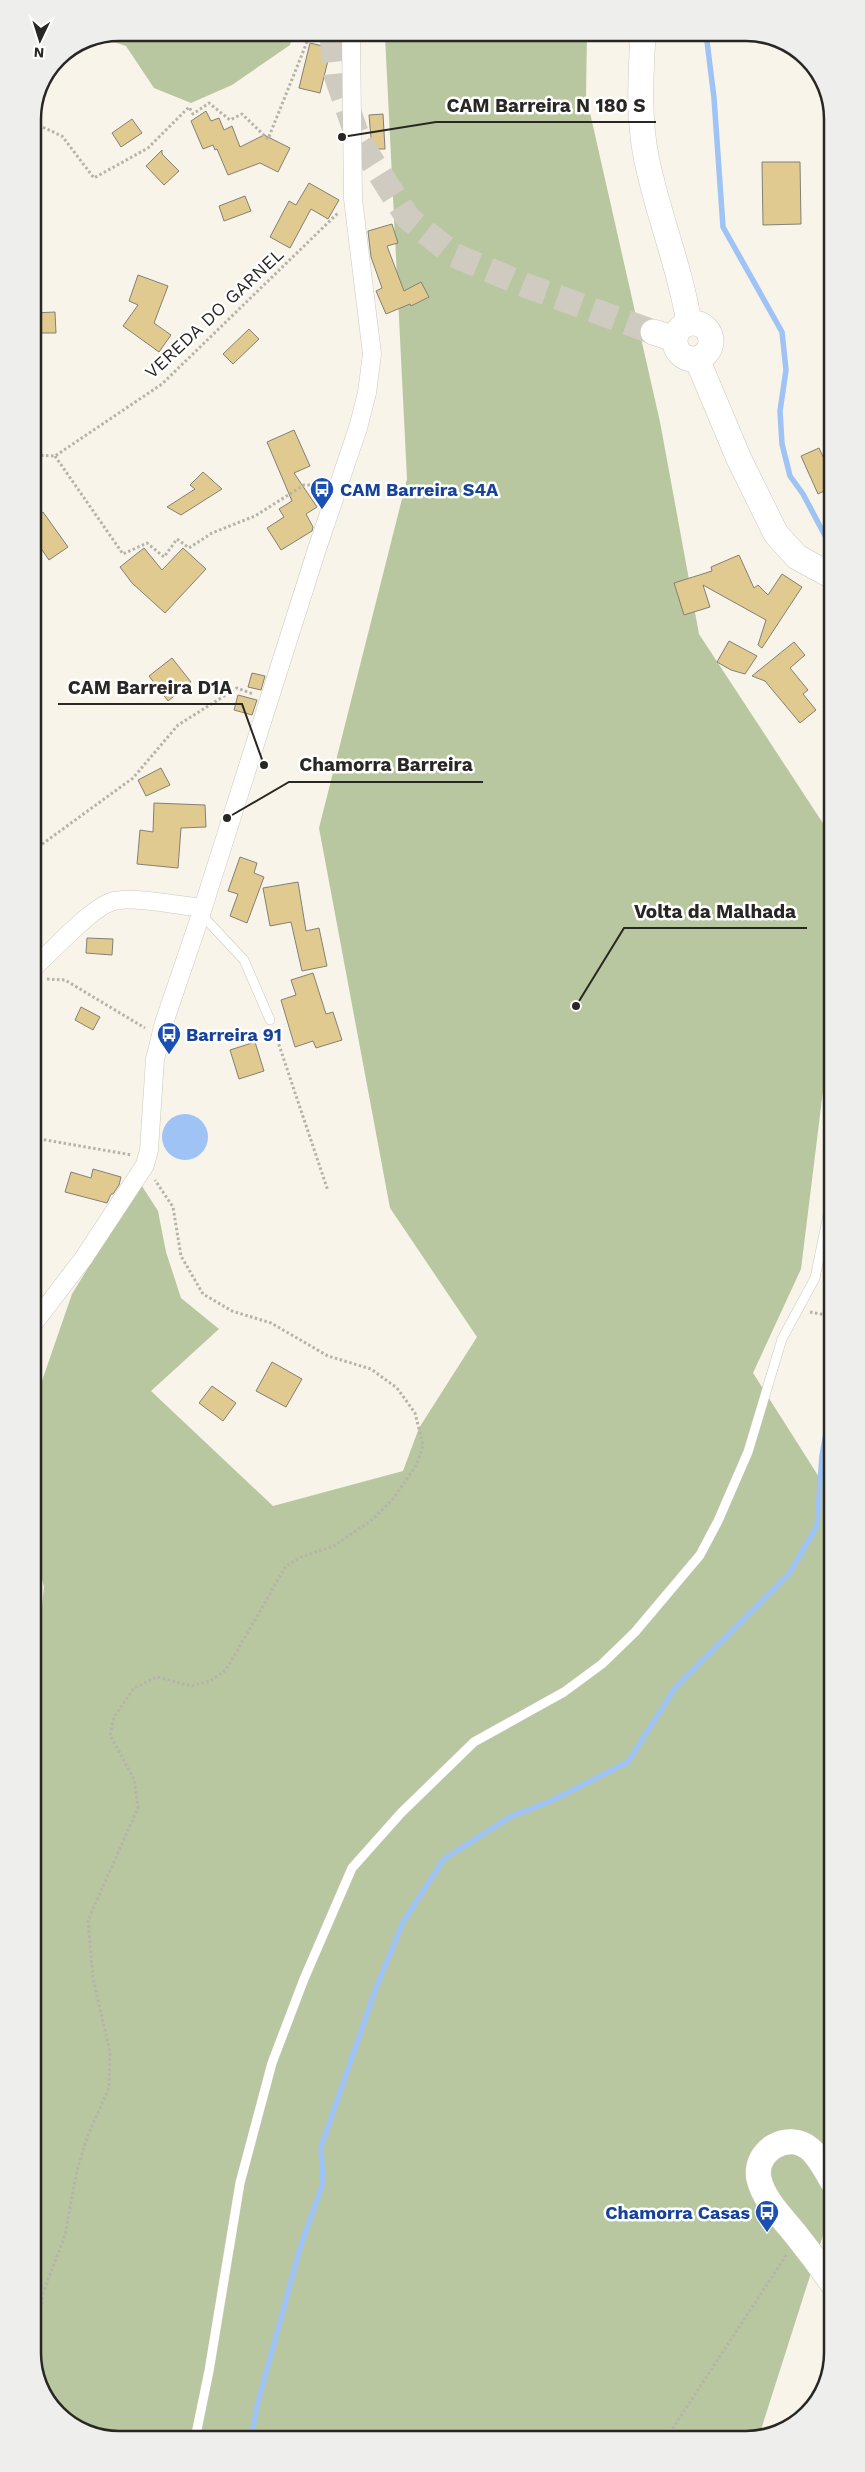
<svg xmlns="http://www.w3.org/2000/svg" width="865" height="2472" viewBox="0 0 865 2472" font-family="'Work Sans',sans-serif">
	<style>
		.green { fill: #b8c79f }
		.water { fill: #9ec3f4 }
		.lines { fill: none; stroke-linecap: round; stroke-linejoin: round }
		.stream { stroke: #9ec3f4; stroke-width: 5.5 }
		.building { fill: #e0ca8f; stroke: #848076 }
		.secondary-tunnel { stroke: #cfcbc1; stroke-width: 25; stroke-dasharray: 25 12; stroke-linecap: butt }
		.service-casing { stroke: #ccc8bd; stroke-width: 10 }
		.minor-casing { stroke: #ccc8bd; stroke-width: 19 }
		.secondary-casing { stroke: #ccc8bd; stroke-width: 26 }
		.path { stroke: #b6b3aa; stroke-width: 3; stroke-dasharray: 2.5 2.5; stroke-linecap: butt }
		.service { stroke: #fff; stroke-width: 9 }
		.minor { stroke: #fff; stroke-width: 18 }
		.secondary { stroke: #fff; stroke-width: 25 }
		.labels { text-anchor: middle; dominant-baseline: central; stroke-width: 5; stroke-linejoin: round; paint-order: stroke }
		.street-label { font-size: 18px; fill: #292723; stroke: #fff }
		.transit-label { font-size: 18px; font-weight: bold; fill: #164399; stroke: #fff; text-anchor: start }
		.rim { fill: none; stroke: #292723; stroke-width: 2.5 }
		.leader { fill: none; stroke: #292723; stroke-width: 2 }
		.callout-dot { fill: #292723; stroke: #fff; stroke-width: 2 }
		.callout-label { font-size: 19px; text-anchor: middle; font-weight: bold; fill: #292723; stroke: #fff; stroke-width: 5; stroke-linejoin: round; paint-order: stroke }
	</style>
	<rect width="100%" height="100%" fill="#f8f4e9"/>
	<path class="green" d="M587,34L586,95L660,422L699,634L830,834L831,1026L801,1269L753,1373L831,1496L832,2207L759,2436L114,2439L66,2421L36,2375L35,1636L39,1633L44,1587L34,1547V1404L72,1294L140,1183L158,1211L166,1252L181,1298L219,1329L151,1391L273,1506L403,1471L419,1428L477,1337L390,1208L319,828L407,479L385,36Z
		M292,37L290,45L232,85L191,103L154,88L126,46L105,39Z"/>
	<path class="water" d="M162 1137a23 23 0 1 1 46 0a23 23 0 1 1-46 0Z"/>
	<g class="lines">
		<path class="stream" d="M706,33L714,98L723,227L782,332L786,370L780,411L782,444L790,476L803,494L830,545
			M251,2439L257,2406L300,2248L323,2183L321,2147L376,1988L403,1922L444,1859L510,1817L551,1801L628,1762L675,1688L789,1574L817,1526L822,1456L831,1404"/>
	</g>
	<path class="building" d="M310,43L331,48L320,93L299,88Z
		M206,111L211,121L219,118L224,130L232,126L240,147L264,135L290,148L278,172L260,163L228,175L217,149L215,150L213,145L203,149L191,121Z
		M383,114L385,149H372L369,115Z
		M132,119L142,133L121,147L112,133Z
		M162,150V154L179,171L164,185L146,166Z
		M762,162H800L801,224L763,225Z
		M309,183L339,200L328,219L311,209L290,248L270,237L289,201L296,205Z
		M245,196L251,211L224,221L219,206Z
		M392,224L398,243L387,246L404,291L421,282L429,297L411,306L410,304L386,314L376,291L382,288L371,257L368,231Z
		M138,275L168,286L154,323L171,335L159,352L123,326L138,305L129,301Z
		M55,312L56,333H33V313Z
		M249,329L259,339L233,364L223,354Z
		M294,430L310,466L294,473L317,507L306,514L313,527L312,531L281,550L267,528L284,517L279,509L292,501L267,442Z
		M819,448L830,471V488L818,494L801,456Z
		M203,472L222,489L181,515L167,507L195,489L190,485Z
		M43,512L68,547L49,560L33,537V519Z
		M144,548L162,570L183,548L206,569L165,613L132,583L120,567Z
		M739,555L754,588L758,585L768,595L782,574L802,587L762,648L758,645L766,620L703,585L710,607L684,615L674,583L712,571L711,567Z
		M729,641L757,656L745,674L731,670L717,662Z
		M794,642L805,655L790,668L808,690L803,694L816,710L800,723L765,681L752,676Z
		M172,658L191,682L168,701L149,676Z
		M252,673L265,676L261,690L248,687Z
		M238,695L257,700L252,715L234,710Z
		M161,768L170,785L146,796L138,780Z
		M154,803L205,805L206,827L181,828L178,868L137,864L140,830L153,832Z
		M240,857L257,863L254,873L264,877L247,923L230,916L238,894L228,891Z
		M298,882L306,931L319,928L327,966L302,971L291,922L270,926L263,888Z
		M87,938L113,939L112,955L86,953Z
		M313,973L326,1014L333,1012L342,1040L316,1048L313,1041L295,1047L281,1000L296,995L291,980Z
		M81,1007L100,1017L93,1030L75,1020Z
		M255,1042L264,1071L239,1079L230,1050Z
		M93,1169L121,1177L119,1185L113,1194H111L107,1203L65,1192L71,1172L91,1178Z
		M272,1362L302,1379L286,1407L256,1391Z
		M212,1386L236,1403L223,1421L199,1403Z"/>
	<g class="lines">
		<path class="secondary-tunnel" d="M332,37L336,75L359,141L408,218L454,255L527,286L653,332"/>
		<g class="service-casing">
			<path id="service" d="M201,914L244,960L270,1020
				M195,2439L209,2371L240,2183L272,2063L304,1979L352,1868L401,1813L474,1742L564,1692L602,1664L635,1632L700,1555L718,1521L748,1452L782,1339L815,1278L831,1200"/>
		</g>
		<g class="minor-casing">
			<path id="minor" d="M34,967C53,951 92,906 114,901C135,896 181,906 203,908
				M34,1323L83,1259L145,1165L149,1150L155,1059L164,1023L201,914L317,549L358,428L367,393L372,354L353,199L351,37"/>
		</g>
		<g class="secondary-casing">
			<path id="secondary" d="M643,34C641,74 638,116 646,156C657,213 680,266 689,323
				M675 341a18 18 0 1 1 36 0a18 18 0 1 1-36 0Z
				M653,332L675,339
				M697,359L739,459L776,534L797,557L830,575
				M832,2181C826,2170 819,2157 810,2149C788,2130 753,2151 759,2179C764,2201 784,2219 797,2236C809,2251 821,2267 832,2283"/>
		</g>
		<path class="path" d="M319,37L336,39
			M34,111L38,125L62,136L94,178L148,148L189,107L193,114L209,103L230,120L242,114L268,139L309,37
			M33,451L36,455L55,456L162,384L338,213
			M55,456L123,554L147,543L164,557L177,539L189,548L212,533L255,516L304,485H321
			M34,850L133,778L178,725L237,688L253,694
			M47,979L65,980L145,1028
			M274,1030L328,1191
			M34,1138L132,1155
			M810,1312L831,1316
			M36,2349L43,2293L65,2235L77,2170L88,2135L109,2088L110,2052L93,1978L88,1920L138,1808L134,1779L110,1735L114,1717L134,1688L157,1677L192,1686L210,1681L226,1670L286,1566L301,1557L334,1546L373,1519L393,1499L417,1464L423,1445L415,1413L397,1388L371,1369L328,1356L271,1323L232,1311L203,1294L181,1256L173,1207L155,1180
			M667,2437L787,2254"/>
		<use href="#service" class="service"/>
		<use href="#minor" class="minor"/>
		<use href="#secondary" class="secondary"/>
	</g>
	<defs>
		<g id="bus-pin" transform="scale(1.25)"><path d="M0 17L-7.5 6A9.5 9.5 0 1 1 7.5 6Z" fill="#1a4fb4" stroke="#fff"/><path d="M-5-6H5V4H4V6H2V4H-2V6H-4V4H-5ZM-3.5-4V0h7V-4ZM-3.5 1.2v1.5H-2V1.2ZM2 1.2v1.5H3.5V1.2Z" fill="#fff"/></g>
	</defs>
	<g fill-rule="evenodd">
		<use href="#bus-pin" x="322" y="489"/>
		<use href="#bus-pin" x="169" y="1034"/>
		<use href="#bus-pin" x="767" y="2212"/>
	</g>
	<g class="labels">
		<g class="street-label">
			<text transform="translate(214 313) rotate(-43)">VEREDA DO GARNEL</text>
		</g>
		<g class="transit-label">
			<text x="340" y="489">CAM Barreira S4A</text>
			<text x="186" y="1034">Barreira 91</text>
			<text x="750" y="2212" text-anchor="end">Chamorra Casas</text>
		</g>
	</g>
	<path d="M0 0H865V2472H0ZM119 41H746A78 78 0 0 1 824 119V2353A78 78 0 0 1 746 2431H119A78 78 0 0 1 41 2353V119A78 78 0 0 1 119 41Z" fill="#eeeeed" fill-rule="evenodd"/>
	<path class="rim" d="M119 41H746A78 78 0 0 1 824 119V2353A78 78 0 0 1 746 2431H119A78 78 0 0 1 41 2353V119A78 78 0 0 1 119 41Z"/>
	<path class="leader" d="M342 137L436 122H656M264 765L242 704H58M227 818L289 782H483M576 1006L624 928H807"/>
	<g class="callout-dot">
		<circle cx="342" cy="137" r="5"/>
		<circle cx="264" cy="765" r="5"/>
		<circle cx="227" cy="818" r="5"/>
		<circle cx="576" cy="1006" r="5"/>
	</g>
	<g class="callout-label">
		<text x="546" y="112">CAM Barreira N 180 S</text>
		<text x="150" y="694">CAM Barreira D1A</text>
		<text x="386" y="771">Chamorra Barreira</text>
		<text x="715" y="918">Volta da Malhada</text>
	</g>
	<g transform="translate(40 40) rotate(184)" stroke="#ffffff" stroke-width="4" paint-order="stroke">
	<path d="M0-4L9 19L0 12L-9 19Z" fill="#292723"/>
	<text y="-8" font-size="14" font-weight="bold" text-anchor="middle" fill="#292723">N</text>
	</g>
</svg>
